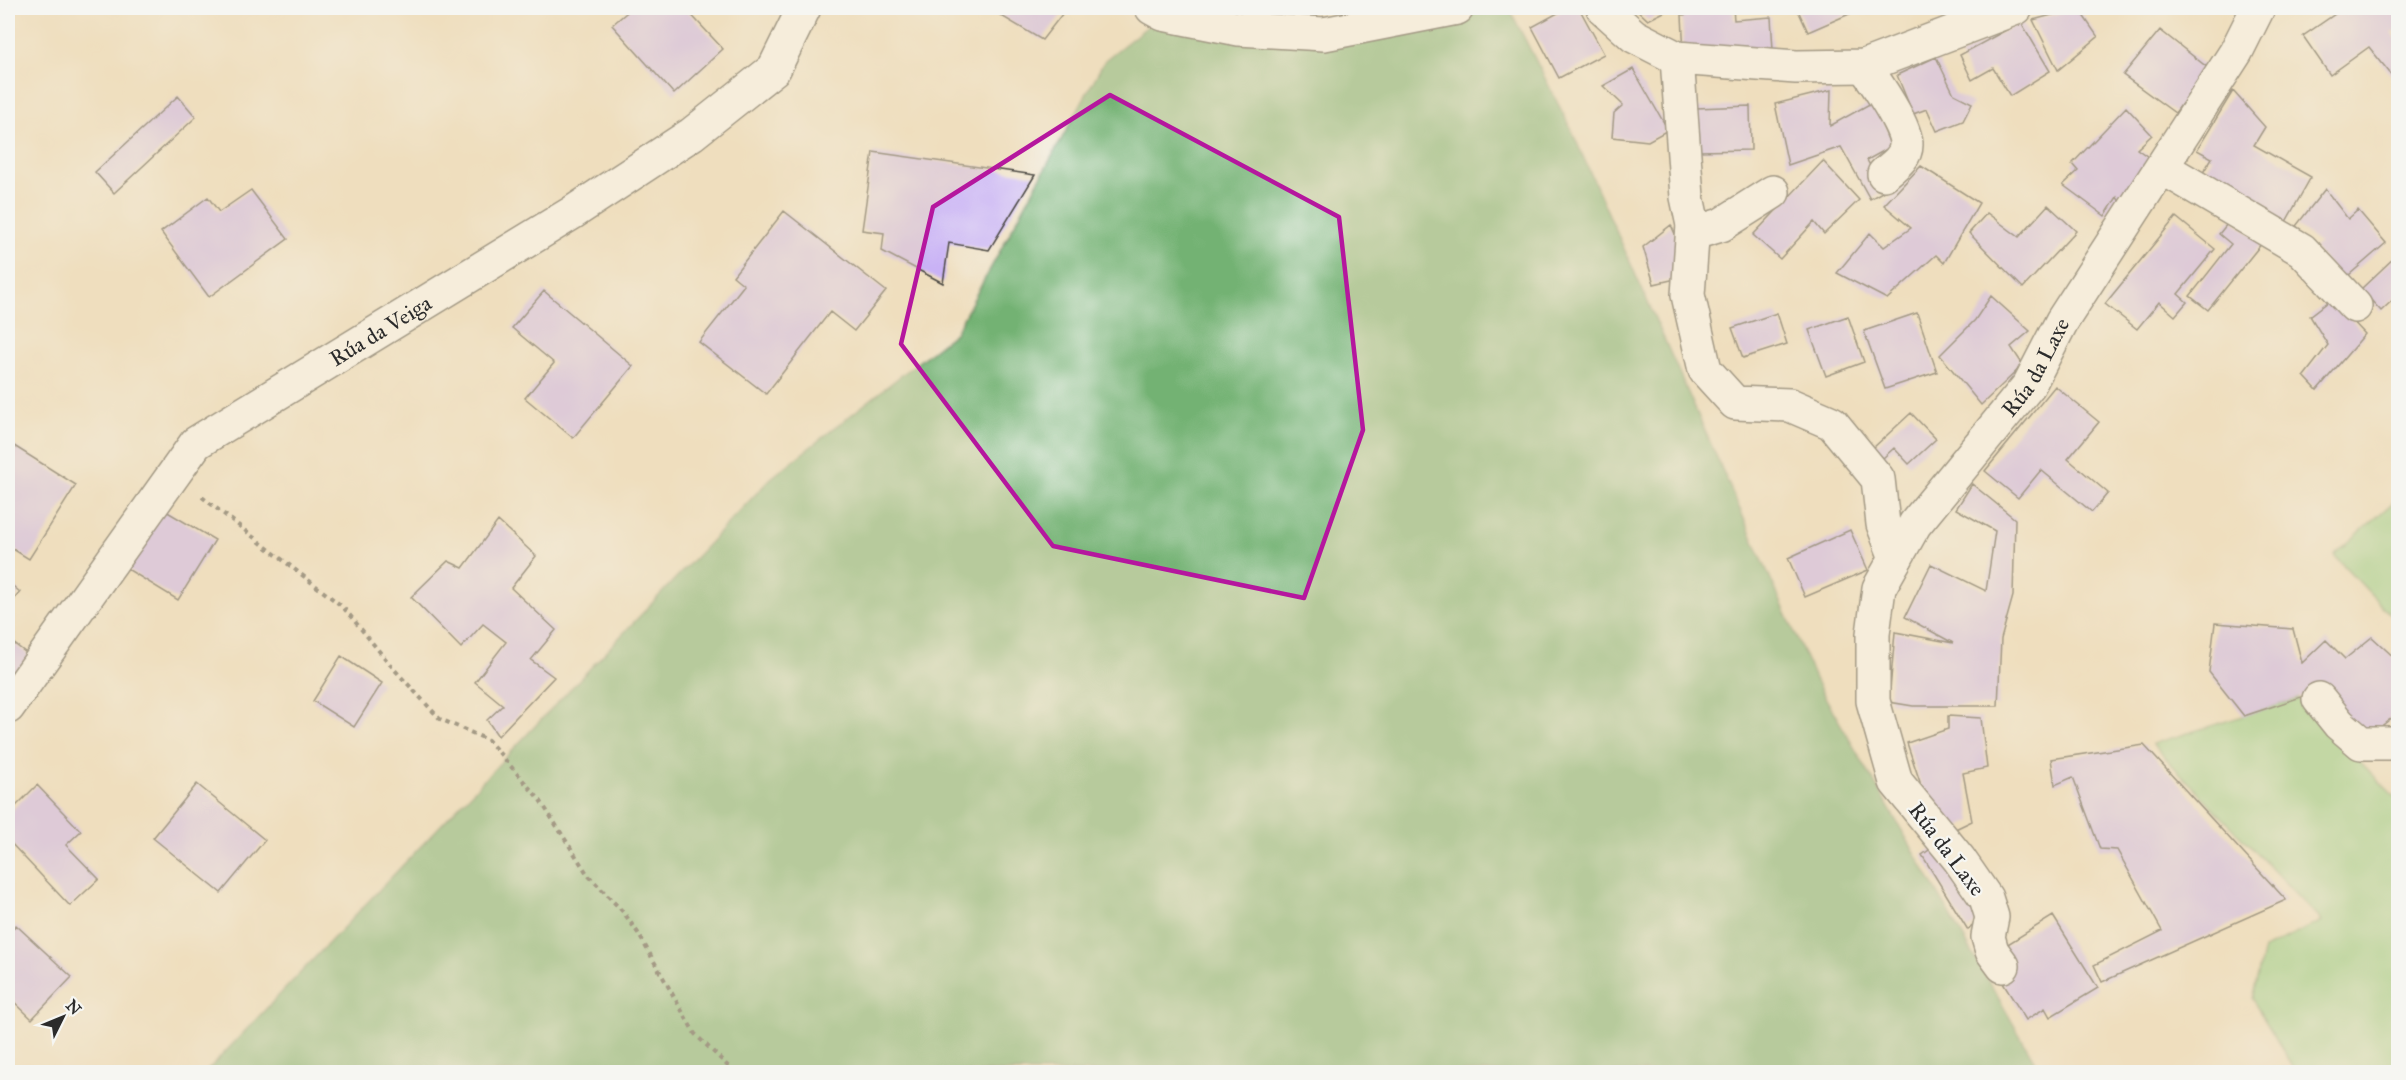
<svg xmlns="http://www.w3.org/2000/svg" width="2406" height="1080" viewBox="0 0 2406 1080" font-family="'IM FELL Great Primer',serif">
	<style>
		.green { fill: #8fcf86; stroke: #5d7d58; stroke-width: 1.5 }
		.forest { fill: #73b273; stroke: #4f6e4f; stroke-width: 1.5 }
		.building { fill: #c9b2f5 }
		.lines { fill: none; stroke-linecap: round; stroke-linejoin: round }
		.minor-casing { stroke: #484641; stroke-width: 36 }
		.path { stroke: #484641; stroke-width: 4; stroke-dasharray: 4.5 4.5; stroke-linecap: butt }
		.minor { stroke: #fff; stroke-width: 33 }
		.marked { fill: none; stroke: #b5179e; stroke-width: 4.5; stroke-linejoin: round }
		.labels { text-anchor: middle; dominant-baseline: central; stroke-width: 4.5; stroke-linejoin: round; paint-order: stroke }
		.street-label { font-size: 22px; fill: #2b2b2b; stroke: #f6f6f2 }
	</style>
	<rect width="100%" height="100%" fill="#f6f6f2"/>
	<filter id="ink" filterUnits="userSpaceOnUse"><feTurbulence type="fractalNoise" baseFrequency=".0167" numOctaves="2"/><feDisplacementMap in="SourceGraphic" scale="12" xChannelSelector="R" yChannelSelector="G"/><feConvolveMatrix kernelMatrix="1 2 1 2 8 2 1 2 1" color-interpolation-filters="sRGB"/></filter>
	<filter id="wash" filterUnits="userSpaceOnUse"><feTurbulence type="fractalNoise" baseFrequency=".008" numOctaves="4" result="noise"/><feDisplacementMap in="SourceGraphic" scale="24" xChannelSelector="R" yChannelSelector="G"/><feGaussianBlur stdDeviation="1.35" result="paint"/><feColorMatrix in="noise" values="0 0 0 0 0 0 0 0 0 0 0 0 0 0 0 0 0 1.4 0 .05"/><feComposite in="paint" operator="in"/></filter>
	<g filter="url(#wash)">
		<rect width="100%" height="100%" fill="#efdebe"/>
		<path class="green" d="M2398,498V623L2334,555Z
			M2298,699L2398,800V1072H2296L2252,999L2264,949L2322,921L2152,744Z"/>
		<path class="forest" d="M1457,8H1509L1570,127L1817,683L2041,1072H206L771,478L955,333L1105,60L1163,14L1239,29Z"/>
		<g id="blocks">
			<path class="building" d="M632,8H685L723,49L674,94L612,25Z
				M988,8H1064L1066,9L1042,40Z
				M1567,8H1579L1604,54L1559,78L1532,27Z
				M1635,8H1672L1648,20Z
				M1706,8H1733L1734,20L1771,17L1773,50L1684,54L1682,15L1707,12Z
				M1797,8H1863L1808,32Z
				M2078,8L2098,37L2058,70L2033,20Z
				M2344,8H2398V30L2392,33L2398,41V83L2369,47L2330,75L2303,36Z
				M2021,22L2050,71L2010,96L1993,68L1972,80L1960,55Z
				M2160,30L2208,68L2175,113L2123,75Z
				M1936,57L1954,94L1972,103L1963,121L1937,131L1927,109L1913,114L1897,75Z
				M1633,69L1668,130L1648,141L1612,137L1614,113L1623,105L1603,86Z
				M1831,90L1830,126L1873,102L1896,144L1867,160L1884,191L1870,199L1841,147L1788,165L1775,104Z
				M2233,91L2265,127L2254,145L2311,177L2283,227L2199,179L2212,158L2197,150Z
				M178,96L196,117L114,193L95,172Z
				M1750,106L1751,150L1698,151L1696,108Z
				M2126,107L2152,135L2137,149L2151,159L2122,206L2117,197L2105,216L2063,185L2078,171L2072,164Z
				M873,152L1035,175L989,250L949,243L943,283L882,251L884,233L862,230Z
				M1823,161L1859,200L1824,234L1814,222L1780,259L1753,235Z
				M1921,166L1979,203L1944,263L1936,255L1887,299L1837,273L1870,233L1884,247L1911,228L1884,205Z
				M2325,189L2348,219L2358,210L2386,243L2342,281L2314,248L2319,243L2296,226Z
				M251,190L288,239L209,297L161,232L208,197L219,212Z
				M2048,205L2076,231L2023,288L1969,233L1987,213L2019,237Z
				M784,211L886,291L854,331L830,312L766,394L699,342L744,285L733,276Z
				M2176,217L2215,249L2178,294L2187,302L2175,316L2159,302L2137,329L2105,304Z
				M2231,219L2262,243L2208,310L2190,296L2231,244L2219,234Z
				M1671,225L1686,259L1684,277L1654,284L1643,247Z
				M2398,254V295L2381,311L2361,289Z
				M544,291L633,366L573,438L525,398L554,363L512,328Z
				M1991,296L2030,331L2011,347L2023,365L1981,405L1940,355L1975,320Z
				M2332,299L2365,334L2317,390L2304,376L2328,345L2310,316Z
				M1777,313L1787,344L1743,358L1732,328Z
				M1917,313L1937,372L1885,389L1864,331Z
				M1848,316L1864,362L1826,376L1809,330Z
				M2055,386L2099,422L2068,459L2108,493L2092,512L2041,470L2018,498L1985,471Z
				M1911,413L1936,439L1909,464L1894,448L1883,458L1873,448Z
				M11,444L76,485L29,559L8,546V450Z
				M1972,484L2015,519L2013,596L2001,639L1998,706H1913L1889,702L1895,632L1953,643L1905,617L1931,564L1986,591L1995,531L1956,509Z
				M159,507L215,540L178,600L124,567Z
				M498,521L536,556L511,588L556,630L531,660L554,677L498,736L487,720L503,705L475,682L506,642L483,624L461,648L411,597L448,561L463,568Z
				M1850,530L1868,570L1805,597L1788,558Z
				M8,582L20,592L8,607Z
				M2215,623L2293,629L2302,663L2326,640L2345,659L2372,637L2398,661V713L2370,735L2310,694L2244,716L2209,672Z
				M8,639L30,656L8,686Z
				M341,656L382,683L354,727L313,701Z
				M1948,716L1981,718L1987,768L1963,773L1972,821L1945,834L1925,812L1920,782L1907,743L1948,729Z
				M2144,745L2286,900L2102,982L2094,965L2162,931L2117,850L2100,849L2073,777L2055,785L2051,759Z
				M197,784L265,840L221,893L153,838Z
				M37,785L81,831L66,845L99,879L70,906L8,840V814Z
				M1935,846L1984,915L1968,930L1922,855Z
				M2053,916L2098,988L2050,1017L2045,1008L2026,1020L2001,980L2003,947Z
				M16,925L72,977L32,1019L8,996V934Z"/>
		</g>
	</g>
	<g filter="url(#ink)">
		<use href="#blocks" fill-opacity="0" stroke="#484641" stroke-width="1.5"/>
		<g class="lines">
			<g class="minor-casing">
				<g id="minor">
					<path d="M1152,8L1163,14L1239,29L1324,34L1457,8"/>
					<path d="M1603,8L1634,36L1677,58L1796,67L1864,66L2016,8"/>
					<path d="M1677,58L1687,197L1693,225L1688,295L1705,370L1735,403L1790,405L1832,423L1878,479L1883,524L1896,558"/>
					<path d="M1864,66C1875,81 1907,127 1906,145C1906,158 1893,166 1884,174"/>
					<path d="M2163,168L2302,250L2355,306"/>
					<path d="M1693,225L1704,230L1721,225L1773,192"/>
					<path d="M2319,699L2339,724L2361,743H2398"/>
					<path id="s1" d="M8,707L196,443L572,213L692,134L774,69L804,8"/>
					<path id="s2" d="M2003,966L1992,951L1988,937L1992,917L1986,898L1959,859L1896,782L1873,701V634L1879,588L1915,524L2029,385L2062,321L2236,52L2258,8"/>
				</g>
			</g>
			<path class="path" d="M202,497L343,607L393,668L440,719L488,740L540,800L588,875L624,913L638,933L695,1034L734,1072"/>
			<use href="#minor" class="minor"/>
		</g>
	</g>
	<path d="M0 0H2406V1080H0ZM1110,95L1339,217L1363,430L1304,598L1053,546L901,344L933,207Z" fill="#efdebe" fill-opacity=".55" fill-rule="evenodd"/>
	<path class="marked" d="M1110,95L1339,217L1363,430L1304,598L1053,546L901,344L933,207Z"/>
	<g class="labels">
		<g class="street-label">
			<text stroke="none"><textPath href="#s1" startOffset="540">Rúa da Veiga</textPath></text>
			<text stroke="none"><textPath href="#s2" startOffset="690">Rúa da Laxe</textPath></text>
			<text transform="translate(1947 849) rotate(53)">Rúa da Laxe</text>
		</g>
	</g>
	<rect width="2406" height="1080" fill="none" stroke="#f6f6f2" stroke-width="30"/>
	<g transform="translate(63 1017) rotate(47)" stroke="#f6f6f2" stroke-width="4.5" paint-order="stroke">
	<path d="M0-4.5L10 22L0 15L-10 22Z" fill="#2b2b2b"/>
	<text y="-9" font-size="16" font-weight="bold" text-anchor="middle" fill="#2b2b2b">N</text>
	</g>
</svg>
